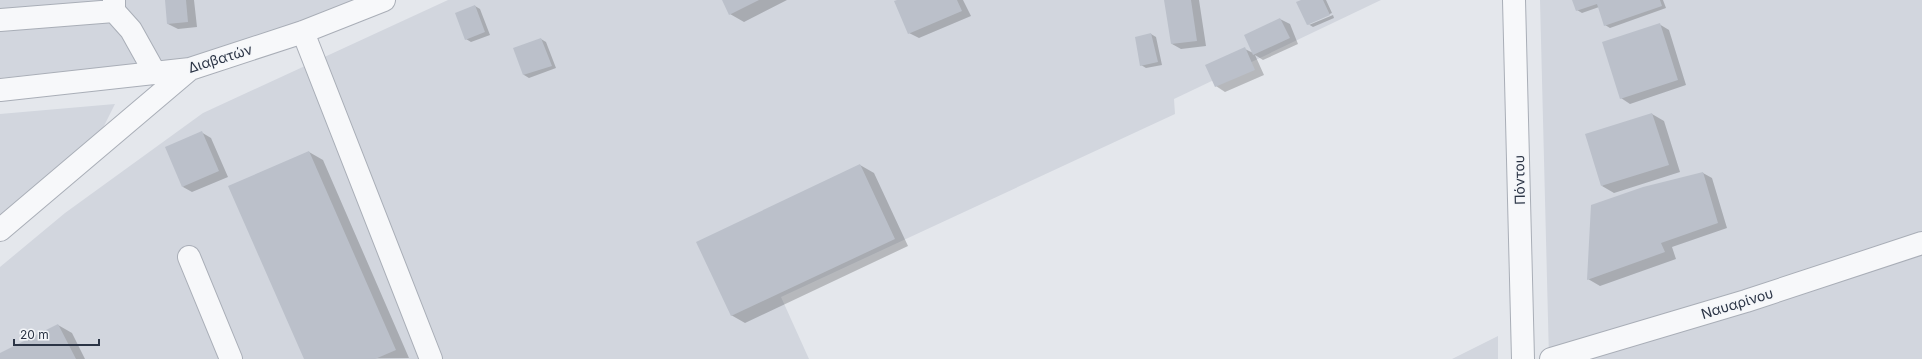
<svg xmlns="http://www.w3.org/2000/svg" width="1922" height="359" viewBox="0 0 1922 359" font-family="Inter,sans-serif">
	<style>
		.built { fill: #d2d6de }
		.shadow { fill: #0003 }
		.building { fill: #bbc0ca }
		.lines { fill: none; stroke-linecap: round; stroke-linejoin: round }
		.minor-casing { stroke: #a9aeb7; stroke-width: 24 }
		.minor { stroke: #f7f8fa; stroke-width: 22 }
		.labels { text-anchor: middle; dominant-baseline: central; stroke-width: 3; stroke-linejoin: round; paint-order: stroke }
		.street-label { font-size: 14px; fill: #2b3445; stroke: #f4f6f9 }
	</style>
	<rect width="100%" height="100%" fill="#e4e7ec"/>
	<path class="built" d="M0,0H364L201,57L0,78Z
		M448,0H1381L1174,99L1175,114L781,297L809,359H0V267L65,213L203,113Z
		M1540,0H1922V359H1549Z
		M115,104L100,134L0,217V114Z
		M1498,336V359H1452Z"/>
	<path class="shadow" d="M166,0H194L197,27L178,29L168,24Z
		M723,0H787L744,22L730,14Z
		M899,0H963L971,16L919,38L909,33Z
		M1165,0H1199L1206,46L1181,49L1172,44Z
		M1303,0H1326L1332,13L1309,23V25L1333,15L1334,18L1313,27L1308,24Z
		M1573,0H1663L1666,8L1610,28L1605,25L1599,7L1582,13L1577,10Z
		M475,6L480,9L490,35L471,42L466,39Z
		M1280,19L1290,24L1298,44L1263,60L1255,55L1264,75L1225,92L1216,86L1245,49L1253,53Z
		M1659,24L1669,30L1686,85L1630,104L1621,98Z
		M1151,34L1156,37L1162,65L1146,68L1141,65Z
		M541,39L546,42L556,68L529,78L524,75L515,48Z
		M1652,114L1664,121L1680,172L1614,193L1602,186Z
		M201,132L211,138L228,177L192,192L183,187Z
		M309,152L323,160L409,358L305,359Z
		M860,165L874,173L908,246L745,323L731,315Z
		M1703,173L1712,178L1727,228L1672,247L1676,259L1600,286L1588,279Z
		M58,325L72,333L85,359H0V354Z"/>
	<path class="building" d="M165,0H186L188,22L167,24Z
		M722,0H759L729,15Z
		M897,0H957L962,11L908,34L894,1Z
		M1164,0H1191L1197,41L1171,44Z
		M1301,0H1323L1330,15L1307,25L1296,2Z
		M1572,0H1660L1662,6L1604,26L1597,4L1576,11Z
		M475,5L485,32L465,40L455,13Z
		M1280,18L1290,38L1253,55L1244,35Z
		M1660,23L1678,80L1620,99L1602,42Z
		M1151,33L1158,62L1140,66L1135,37Z
		M541,38L552,66L523,75L513,48Z
		M1245,47L1255,70L1215,87L1205,65Z
		M1652,113L1669,165L1601,186L1585,134Z
		M202,131L219,171L182,187L165,147Z
		M309,151L396,350L375,359H304L228,186Z
		M860,164L895,239L731,316L696,242Z
		M1703,172L1718,223L1661,243L1665,252L1587,280L1591,205L1643,187Z
		M58,324L76,359H0V353Z"/>
	<g class="lines">
		<g class="minor-casing">
			<path id="minor" d="M114,0V11L131,30L155,73
				M1514,0L1523,359
				M0,20L114,11
				M303,32L431,359
				M0,90L190,69L303,32L384,0
				M0,230L190,69
				M189,257L231,359
				M1551,359L1746,301L1922,243"/>
		</g>
		<use href="#minor" class="minor"/>
	</g>
	<g class="labels">
		<g class="street-label">
			<text transform="translate(220 58) rotate(-17)">Διαβατών</text>
			<text transform="translate(1519 180) rotate(-91)">Πόντου</text>
			<text transform="translate(1737 303) rotate(-17)">Ναυαρίνου</text>
		</g>
	</g>
	<path d="M14 339v6h85v-6" fill="none" stroke="#2b3445" stroke-width="2"/>
	<text x="20" y="339" font-size="12" fill="#2b3445" stroke="#f4f6f9" stroke-width="3" paint-order="stroke">20 m</text>
</svg>
